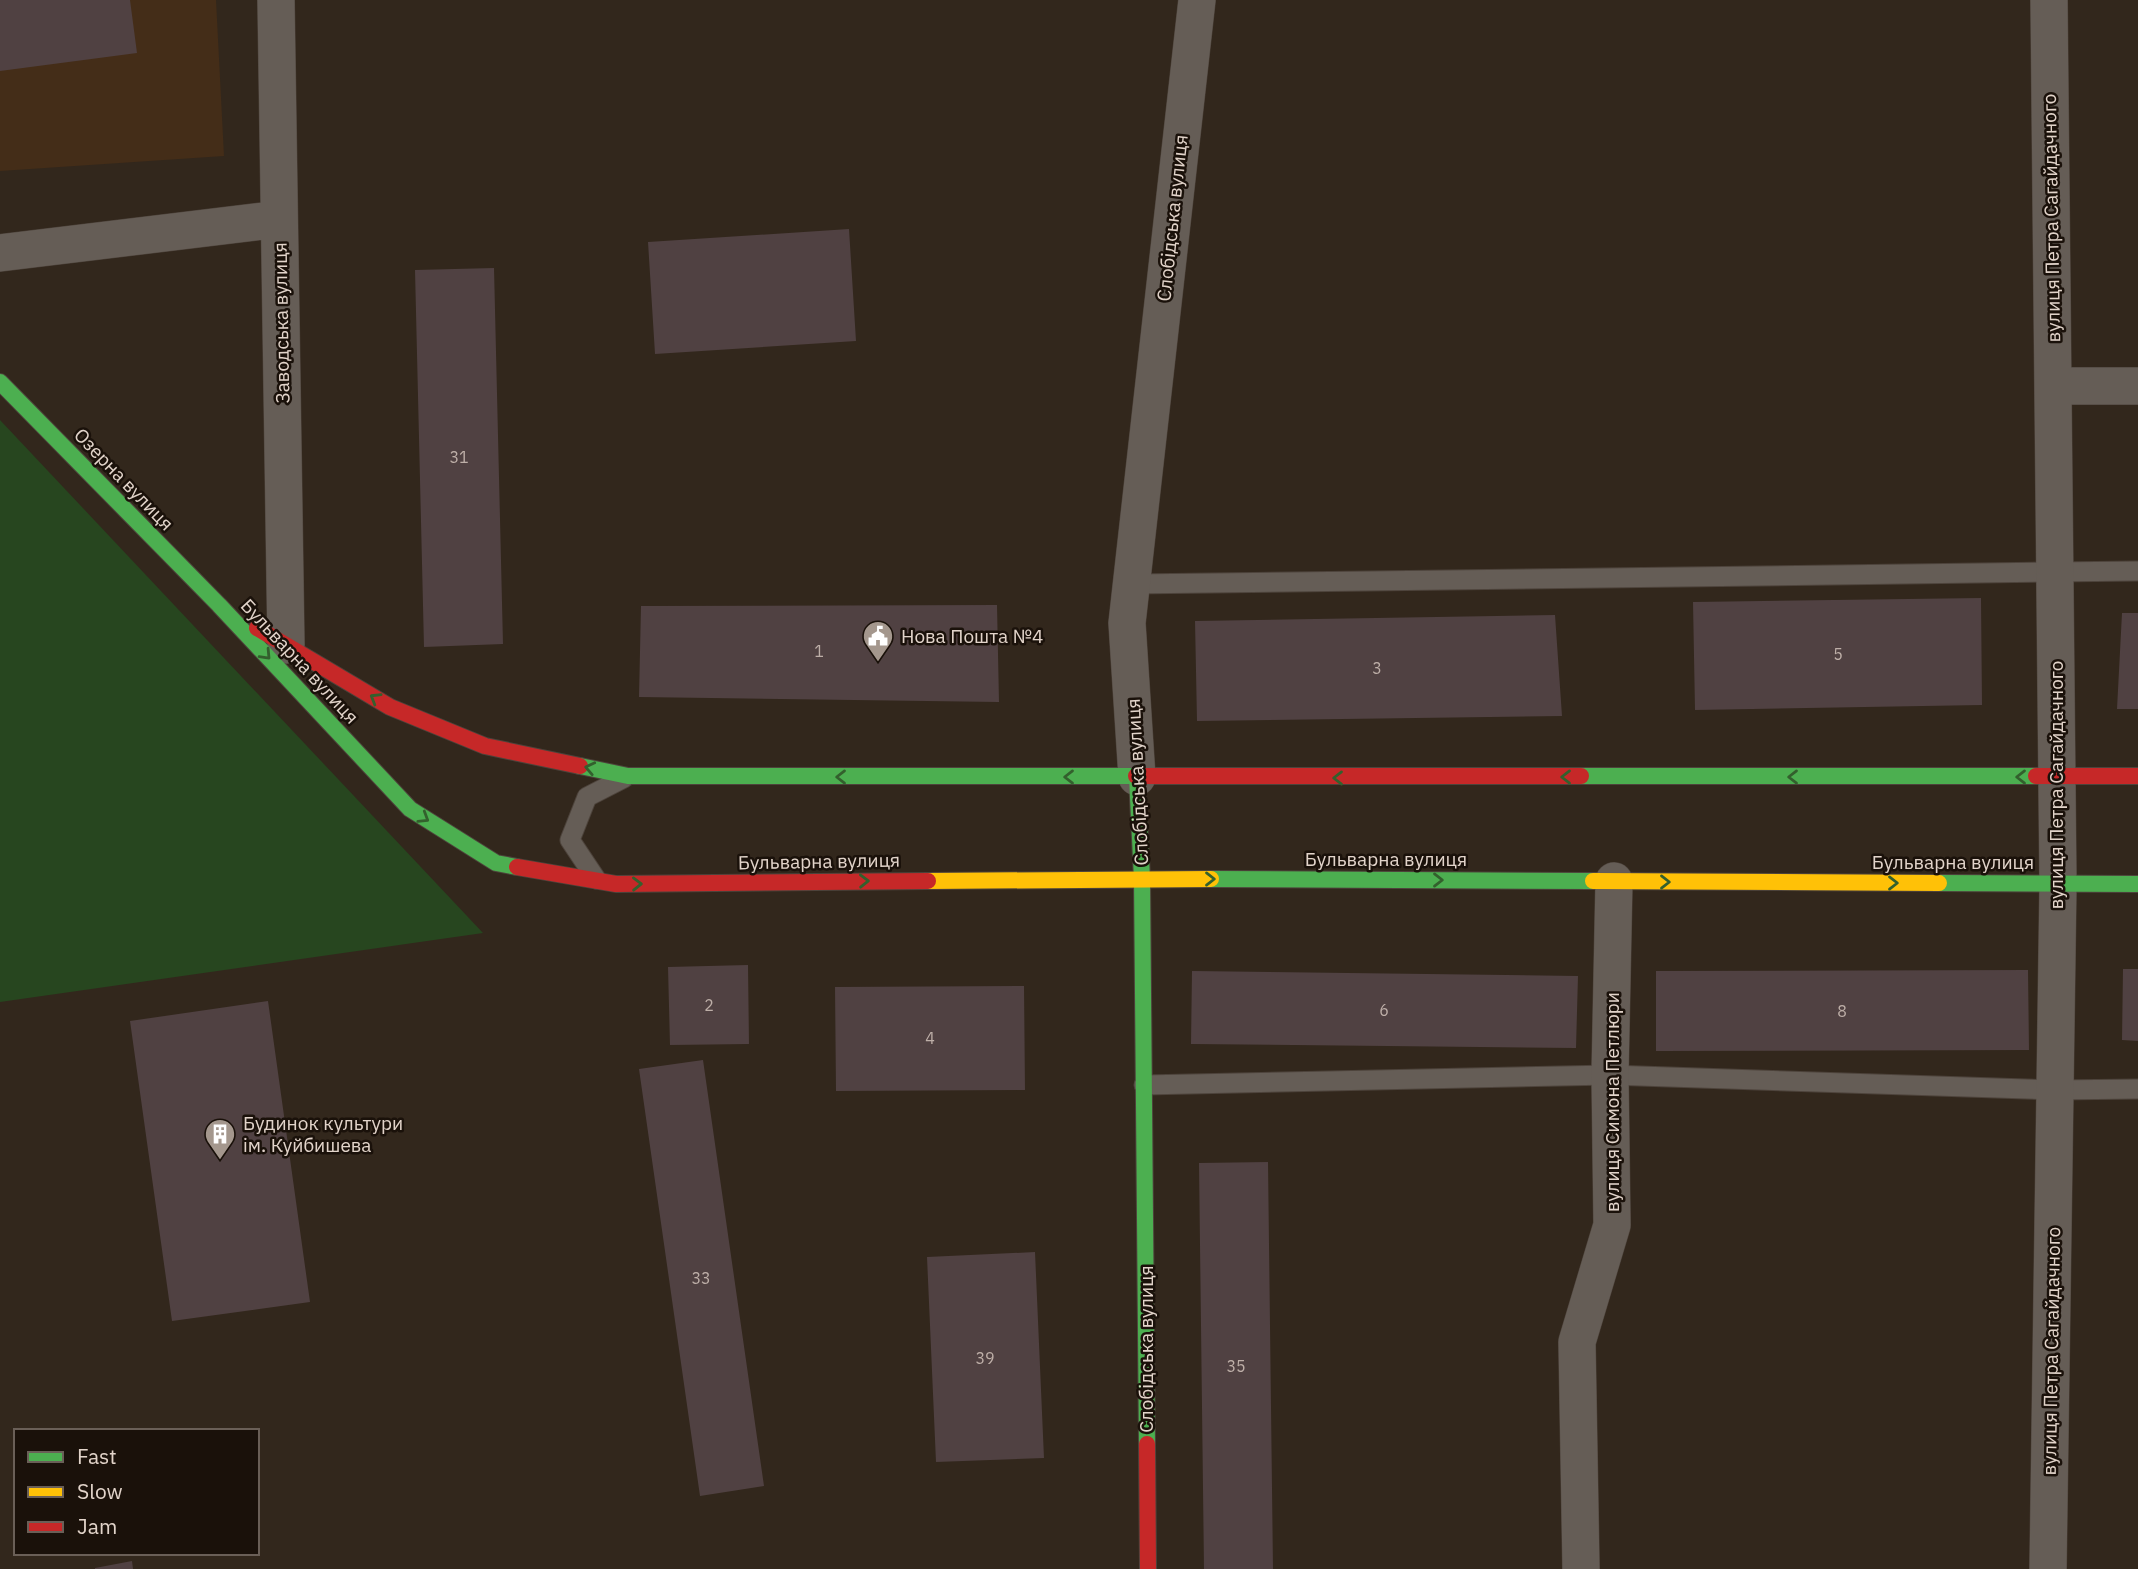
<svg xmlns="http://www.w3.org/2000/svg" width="2138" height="1569" viewBox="0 0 2138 1569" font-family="'IBM Plex Sans',sans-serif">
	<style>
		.built { fill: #442d18 }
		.green { fill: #27461f }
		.building { fill: #504142 }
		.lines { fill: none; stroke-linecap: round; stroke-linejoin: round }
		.lane-casing { stroke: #4d433b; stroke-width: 21 }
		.street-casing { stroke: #4d433b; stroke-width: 38 }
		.fast-casing { stroke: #4d433b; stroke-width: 18 }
		.slow-casing { stroke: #4d433b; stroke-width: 18 }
		.jam-casing { stroke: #4d433b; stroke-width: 18 }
		.lane { stroke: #655d56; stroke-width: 19 }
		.street { stroke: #655d56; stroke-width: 37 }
		.fast { stroke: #4caf50; stroke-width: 16 }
		.slow { stroke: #ffc107; stroke-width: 16 }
		.jam { stroke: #c62828; stroke-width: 16 }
		.oneway { stroke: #33602d }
		.labels { text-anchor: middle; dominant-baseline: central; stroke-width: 5; stroke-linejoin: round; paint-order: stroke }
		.number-label { font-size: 16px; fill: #beafa8 }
		.street-label { font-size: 19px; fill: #e2d4ca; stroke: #1a110a }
		.poi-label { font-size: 19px; fill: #e2d4ca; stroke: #1a110a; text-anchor: start }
	</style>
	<rect width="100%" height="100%" fill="#32271c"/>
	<path class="built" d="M0,0H216L224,156L0,171Z"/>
	<path class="green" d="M0,420L483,933L0,1002Z"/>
	<path class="building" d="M0,0H130L137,53L0,71Z
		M849,229L856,341L655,354L648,242Z
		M494,268L503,644L424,647L415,270Z
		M1981,598L1982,705L1695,710L1693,602Z
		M997,605L999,702L639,697L641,606Z
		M2122,613H2138V709H2117Z
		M1555,615L1562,716L1197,721L1195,621Z
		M748,965L749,1044L670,1045L668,967Z
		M2123,969H2138V1041L2122,1040Z
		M2028,970L2029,1050L1656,1051V971Z
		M1192,971L1578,976L1576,1048L1191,1044Z
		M1024,986L1025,1090L836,1091L835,987Z
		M268,1001L310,1302L172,1321L130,1021Z
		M703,1060L764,1486L700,1496L639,1069Z
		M1268,1162L1273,1569H1204L1199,1163Z
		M1035,1252L1044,1458L936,1462L927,1257Z
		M132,1561L133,1569H95V1568Z"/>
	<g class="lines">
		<g class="lane-casing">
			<path id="lane" d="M1132,584L2138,571
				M596,879L570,840L587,797L624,778
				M1144,1085L1610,1075L2055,1090L2138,1089"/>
		</g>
		<g class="street-casing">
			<path id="street" d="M276,0L286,645
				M0,253L279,219
				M2053,386H2138
				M1137,777L1127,623L1197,0
				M1581,1569L1577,1342L1612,1225L1610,1075L1614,881
				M2048,1569L2058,884L2049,0"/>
		</g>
		<g class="fast-casing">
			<path id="fast" d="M0,382L219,605L410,809L496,863L517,867
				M580,766L628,776H1136
				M1581,776H2036
				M1137,777L1142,879L1147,1444
				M1211,879L1593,881
				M1939,883L2138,884"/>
		</g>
		<g class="slow-casing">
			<path id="slow" d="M928,881L1211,879
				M1593,881L1939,883"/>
		</g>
		<g class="jam-casing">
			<path id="jam" d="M257,628L390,707L485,746L580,766
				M1136,776H1581
				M2036,776H2138
				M517,867L616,884L928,881
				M1147,1444L1148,1569"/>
		</g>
		<use href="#lane" class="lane"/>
		<use href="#street" class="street"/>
		<use href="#fast" class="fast"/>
		<use href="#slow" class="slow"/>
		<use href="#jam" class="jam"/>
	</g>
	<defs><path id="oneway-chevron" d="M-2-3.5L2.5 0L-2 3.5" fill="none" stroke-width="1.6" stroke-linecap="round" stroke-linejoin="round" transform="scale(1.75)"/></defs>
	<g class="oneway">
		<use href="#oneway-chevron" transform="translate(266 655) rotate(47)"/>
		<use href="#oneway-chevron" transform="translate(375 698) rotate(-149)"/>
		<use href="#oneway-chevron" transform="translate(590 768) rotate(-168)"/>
		<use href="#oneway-chevron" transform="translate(841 777) rotate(-180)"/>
		<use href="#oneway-chevron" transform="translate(1069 777) rotate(-180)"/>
		<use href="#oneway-chevron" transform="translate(1566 777) rotate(180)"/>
		<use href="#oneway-chevron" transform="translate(1793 777) rotate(180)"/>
		<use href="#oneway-chevron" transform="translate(2021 777) rotate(180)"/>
		<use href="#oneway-chevron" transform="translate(1338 778) rotate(-180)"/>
		<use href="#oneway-chevron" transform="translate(424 818) rotate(32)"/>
		<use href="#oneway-chevron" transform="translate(1210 879)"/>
		<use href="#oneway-chevron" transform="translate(1438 880)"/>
		<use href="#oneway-chevron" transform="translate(864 881) rotate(-1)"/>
		<use href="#oneway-chevron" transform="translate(1665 882)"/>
		<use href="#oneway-chevron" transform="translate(1893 883)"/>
		<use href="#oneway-chevron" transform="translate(637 884) rotate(-1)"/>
	</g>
	<defs>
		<g id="civic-pin" transform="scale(1.575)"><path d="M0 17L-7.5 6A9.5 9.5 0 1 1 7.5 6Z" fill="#a4978d" stroke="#1a110a"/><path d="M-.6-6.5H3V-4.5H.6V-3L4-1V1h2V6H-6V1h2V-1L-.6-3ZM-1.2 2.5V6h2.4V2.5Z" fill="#fff"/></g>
		<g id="building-pin" transform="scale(1.575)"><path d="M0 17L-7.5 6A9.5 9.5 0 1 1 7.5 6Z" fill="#a4978d" stroke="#1a110a"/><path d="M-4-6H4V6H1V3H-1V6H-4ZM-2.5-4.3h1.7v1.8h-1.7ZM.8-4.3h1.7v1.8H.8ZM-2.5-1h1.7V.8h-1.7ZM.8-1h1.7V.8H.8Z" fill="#fff"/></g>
	</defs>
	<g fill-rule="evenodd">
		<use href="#civic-pin" x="878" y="636"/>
		<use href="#building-pin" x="220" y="1134"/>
	</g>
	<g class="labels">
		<g class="number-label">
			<text x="459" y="457">31</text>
			<text x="819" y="651">1</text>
			<text x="1838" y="654">5</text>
			<text x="1377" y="668">3</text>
			<text x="709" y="1005">2</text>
			<text x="1384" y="1010">6</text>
			<text x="1842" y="1011">8</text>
			<text x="930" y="1038">4</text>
			<text x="701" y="1278">33</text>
			<text x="985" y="1358">39</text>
			<text x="1236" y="1366">35</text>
		</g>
		<g class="street-label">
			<text transform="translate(1172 218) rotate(-84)">Слобідська вулиця</text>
			<text transform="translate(2051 218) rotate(-91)">вулиця Петра Сагайдачного</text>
			<text transform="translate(281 323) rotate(-91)">Заводська вулиця</text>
			<text transform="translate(124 479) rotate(46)">Озерна вулиця</text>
			<text transform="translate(300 661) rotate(47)">Бульварна вулиця</text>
			<text transform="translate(1137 782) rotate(-93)">Слобідська вулиця</text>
			<text transform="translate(2056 785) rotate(-90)">вулиця Петра Сагайдачного</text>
			<text x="1386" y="859">Бульварна вулиця</text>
			<text transform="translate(819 861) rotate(-1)">Бульварна вулиця</text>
			<text x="1953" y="862">Бульварна вулиця</text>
			<text transform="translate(1612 1102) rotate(-90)">вулиця Симона Петлюри</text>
			<text transform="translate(1146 1349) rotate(-90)">Слобідська вулиця</text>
			<text transform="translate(2051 1351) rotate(-89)">вулиця Петра Сагайдачного</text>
		</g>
		<g class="poi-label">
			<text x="901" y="636">Нова Пошта №4</text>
			<text x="243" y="1123">Будинок культури<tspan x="243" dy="22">ім. Куйбишева</tspan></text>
		</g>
	</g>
	<rect x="14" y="1429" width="245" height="126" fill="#1a110a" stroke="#6a5f57" stroke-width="2"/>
	<rect x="28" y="1452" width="35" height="10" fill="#4caf50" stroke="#6a5f57" stroke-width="2"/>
	<text x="77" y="1464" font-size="21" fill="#e2d4ca">Fast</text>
	<rect x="28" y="1487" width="35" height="10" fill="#ffc107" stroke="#6a5f57" stroke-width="2"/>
	<text x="77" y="1499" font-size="21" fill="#e2d4ca">Slow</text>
	<rect x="28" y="1522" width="35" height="10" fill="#c62828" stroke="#6a5f57" stroke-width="2"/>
	<text x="77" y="1534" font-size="21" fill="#e2d4ca">Jam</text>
</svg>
